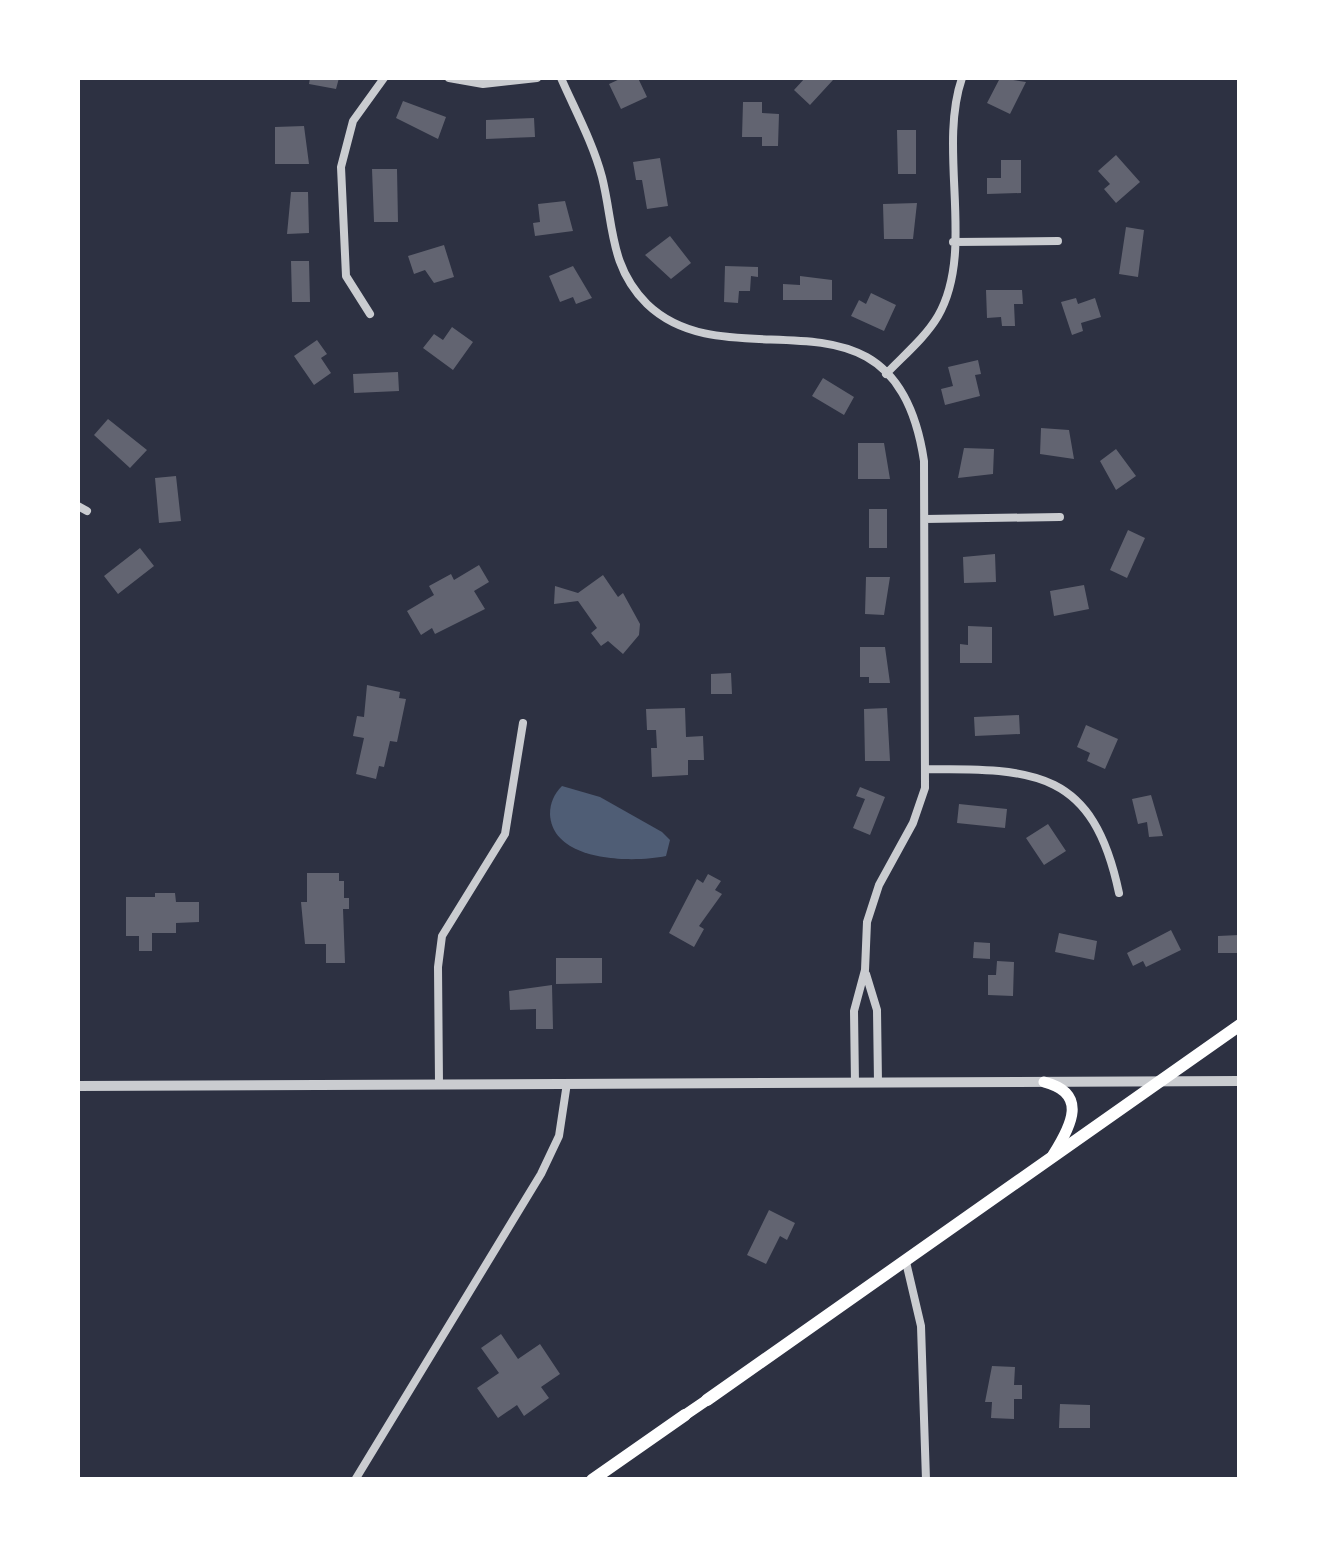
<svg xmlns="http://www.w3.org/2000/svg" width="1317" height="1557" viewBox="0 0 1317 1557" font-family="Mulish,sans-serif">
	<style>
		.water { fill: #4f5d75 }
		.building { fill: #626471 }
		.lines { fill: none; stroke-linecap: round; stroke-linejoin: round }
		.minor { stroke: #caccd0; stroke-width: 8 }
		.tertiary { stroke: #caccd0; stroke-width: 10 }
		.secondary { stroke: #fff; stroke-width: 11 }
		.primary { stroke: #fff; stroke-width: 12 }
	</style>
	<rect width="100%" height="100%" fill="#2d3142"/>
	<path class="water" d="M562,786L600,797L662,832L670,840L666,856C632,863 552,862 550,814C550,803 554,794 562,786Z"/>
	<path class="building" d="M310,78H339L336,89L309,84Z
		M622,78H638L647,97L621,109L609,84Z
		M805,78H830L833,80L810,105L794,90Z
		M1000,78L1026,82L1010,114L987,103Z
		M403,101L446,117L438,139L396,118Z
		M743,102H762V113L779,114L778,146H762V137H742Z
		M534,118L535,137L486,139V120Z
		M304,126L309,164H275V127Z
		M897,130H916V174H898Z
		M1116,155L1140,182L1116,203L1104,189L1110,184L1098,171Z
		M660,158L668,206L647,209L642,180H636L633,162Z
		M1001,160H1021V193L987,194V178H1001Z
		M372,169H397L398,222H374Z
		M291,192H308L309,233L287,234Z
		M565,201L573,231L535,236L533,223L540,222L538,204Z
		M917,203L913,239H884L883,204Z
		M1126,227L1144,230L1138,277L1119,274Z
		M670,236L691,263L671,279L645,255Z
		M444,245L454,277L434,283L425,270L414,274L408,256Z
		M291,261H309L310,302H292Z
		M573,266L592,298L576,304L573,297L560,302L549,276Z
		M725,266L758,267V277L751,276L750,291H739L738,303L724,302Z
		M800,276L832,280V300H783V284L800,285Z
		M986,290H1022L1023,304H1014L1015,326H1002L1001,317L987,318Z
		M871,293L896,305L884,331L851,316L859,300L866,304Z
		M1076,298L1078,304L1095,298L1101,317L1081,323L1083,331L1072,335L1061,302Z
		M452,327L473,342L453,370L423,348L434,334L443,340Z
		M317,340L327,354L321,358L331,373L314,385L294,356Z
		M978,360L981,374L975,375L980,396L945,405L941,389L953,386L948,367Z
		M398,372L399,391L354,393L353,374Z
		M823,378L854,397L844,415L812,396Z
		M108,419L147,450L130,468L94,435Z
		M1041,428L1069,430L1074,459L1040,454Z
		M858,443H884L890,479H858Z
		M964,448L994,449L993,474L958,478Z
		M1116,449L1136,476L1116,490L1100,461Z
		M176,476L181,521L159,523L155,478Z
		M869,509H887V548H869Z
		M1128,530L1145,538L1127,578L1110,570Z
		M140,548L154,566L118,594L104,576Z
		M995,554L996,582L964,583L963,557Z
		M479,565L489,582L474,591L485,609L435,634L432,628L421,635L407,611L434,595L429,586L451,574L454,580Z
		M603,575L618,597L623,593L640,624L639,635L623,654L608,641L601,646L591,633L597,628L578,601L554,604L555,586L578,593Z
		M866,577H890L884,615L865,614Z
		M1084,585L1089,609L1054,616L1050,591Z
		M968,626L992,627V663H960V644L968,645Z
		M860,647H885L890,683H869V677H860Z
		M731,673L732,694H711V674Z
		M367,685L400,692L399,698L406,699L397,742L390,741L384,767L379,766L376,779L356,774L364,738L353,736L357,716L364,717Z
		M685,708L686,737L703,736L704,760H688V775L652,777L651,748H657L656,730H647L646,709Z
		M887,708L890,761H865L864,709Z
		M1019,715L1020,734L975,736L974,717Z
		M1086,725L1118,739L1105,769L1087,761L1090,753L1077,747Z
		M860,787L885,797L870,835L853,828L865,799L856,796Z
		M1151,795L1163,836L1149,837L1147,822L1138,824L1132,799Z
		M959,804L1007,809L1005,828L957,823Z
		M1048,824L1066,851L1044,865L1026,838Z
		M307,873H339V881H344V898H349V909H343L345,963H326V944H305L301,902H307Z
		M708,874L721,881L715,890L722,894L699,926L704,929L694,947L669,933L697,879L703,883Z
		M155,893H175L176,902H199V922L176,923V933H152V951H139V936H126V897H155Z
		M1171,930L1181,950L1146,967L1143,961L1133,966L1127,953Z
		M1059,933L1097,941L1094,960L1055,952Z
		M1239,935L1240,953H1218V936Z
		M974,942L990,943V959L973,958Z
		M556,958H602V983L556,984Z
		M997,961L1014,962L1013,996L988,995V975H996Z
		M552,985L553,1029H536V1009L510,1010L509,991Z
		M769,1210L795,1223L787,1240L780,1236L766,1264L747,1255Z
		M501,1334L518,1359L540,1344L560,1374L541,1387L549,1398L524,1416L517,1405L498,1418L477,1388L499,1373L481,1348Z
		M992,1366L1015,1367L1014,1385H1022V1399H1014V1419L991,1418L992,1402H985Z
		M1060,1404L1090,1405V1428H1059Z"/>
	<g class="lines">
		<path class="minor" d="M449,78L483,84L537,78
			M561,78C575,110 593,143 602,177C614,225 609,266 647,304C733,387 895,268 924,461L925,788L913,823L879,885L867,922L865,970L854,1011L855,1083
			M953,242L1058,241
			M370,314L346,276L341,167L353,121L384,78
			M886,374C903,356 925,338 938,316C976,250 937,151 962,78
			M78,506L87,511
			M925,519L1060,517
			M926,769C1036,769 1093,770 1119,893
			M866,974L877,1010L878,1083
			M439,1083L438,967L442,936L505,834L523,723
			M906,1262L921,1326L926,1480
			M355,1480L541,1174L559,1136L567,1083"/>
		<path class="tertiary" d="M78,1086L1240,1081"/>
		<path class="secondary" d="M1044,1082C1088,1093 1072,1125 1053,1155
			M685,1415L707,1400"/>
		<path class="primary" d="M707,1400L1240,1025
			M592,1480L685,1415"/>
	</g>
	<rect width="1317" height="1557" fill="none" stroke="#ffffff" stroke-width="160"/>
</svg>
